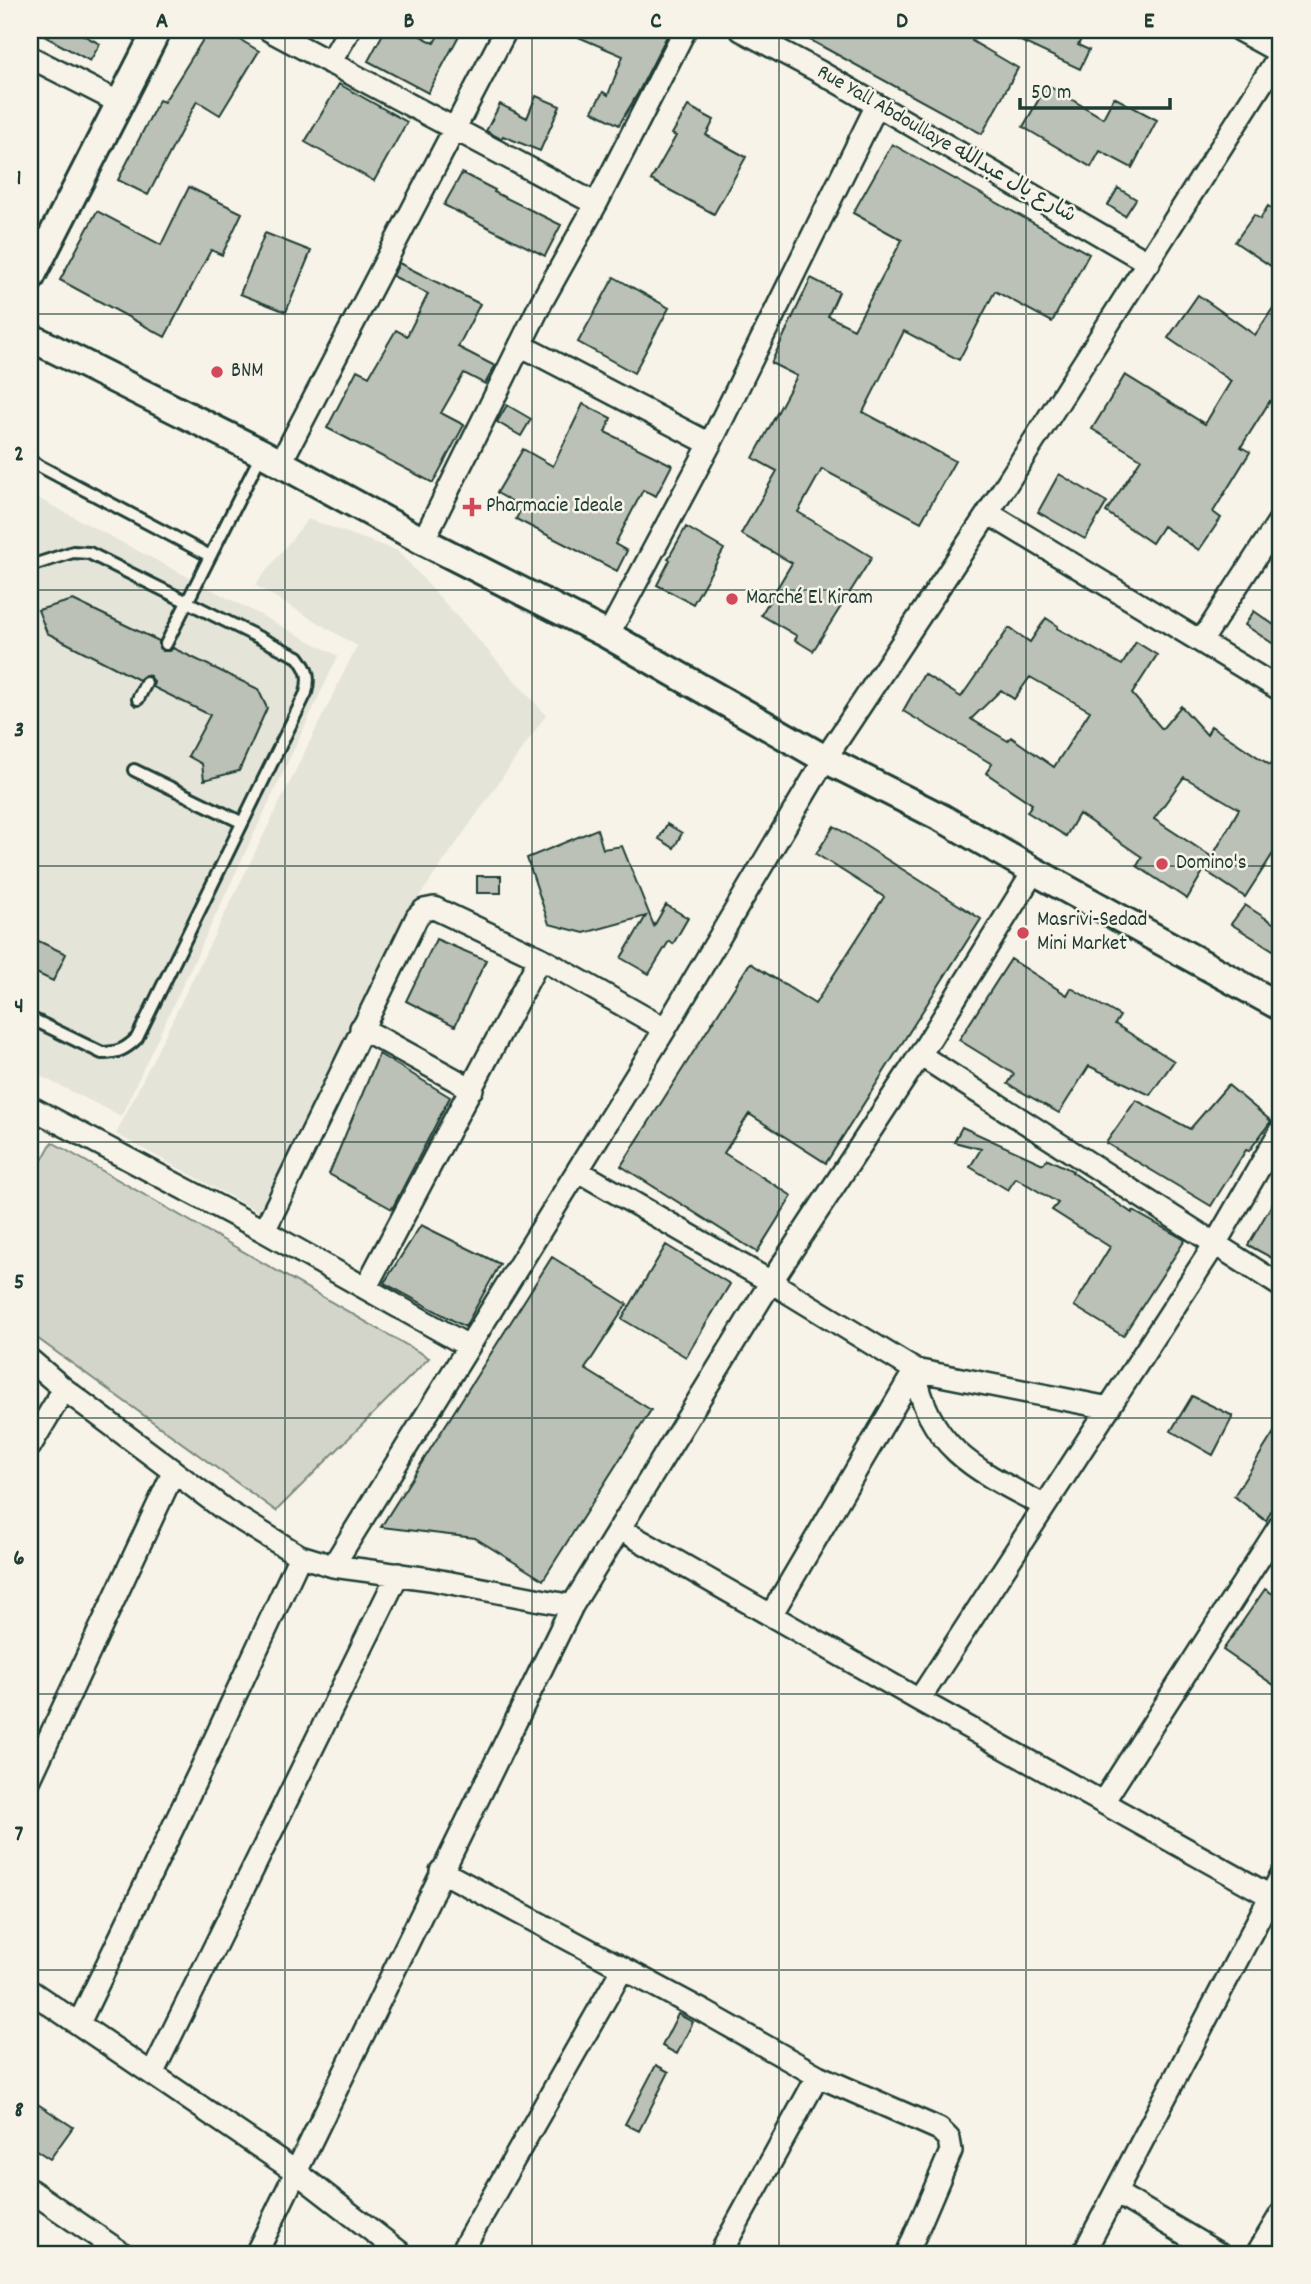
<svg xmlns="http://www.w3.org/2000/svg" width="1311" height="2284" viewBox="0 0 1311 2284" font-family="Dekko,'Playpen Sans Arabic',sans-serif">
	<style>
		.built { fill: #e5e4d9 }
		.green { fill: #d3d5ca; stroke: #79897f; stroke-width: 2 }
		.building { fill: #bbc1b6; stroke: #1f3d34; stroke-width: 2; fill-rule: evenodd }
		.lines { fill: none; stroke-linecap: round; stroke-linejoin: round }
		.service-casing { stroke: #1f3d34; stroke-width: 16 }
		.minor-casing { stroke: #1f3d34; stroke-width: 26 }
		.tertiary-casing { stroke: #1f3d34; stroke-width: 32 }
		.service { stroke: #f7f3e8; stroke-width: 10 }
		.minor { stroke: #f7f3e8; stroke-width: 21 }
		.tertiary { stroke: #f7f3e8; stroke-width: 26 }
		.grid { fill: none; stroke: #1f3d34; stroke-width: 2; stroke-opacity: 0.55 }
		.poi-dot { fill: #d1495b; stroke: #f7f3e8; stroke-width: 2.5 }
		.labels { text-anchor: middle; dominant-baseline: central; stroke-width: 5; stroke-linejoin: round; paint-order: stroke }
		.street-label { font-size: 21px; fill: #1f3d34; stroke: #f7f3e8 }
		.poi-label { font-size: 21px; fill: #1f3d34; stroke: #f7f3e8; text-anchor: start }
		.neatline { fill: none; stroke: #1f3d34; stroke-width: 2.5 }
		.grid-label { font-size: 23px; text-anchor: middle; font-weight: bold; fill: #1f3d34 }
	</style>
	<rect width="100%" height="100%" fill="#f7f3e8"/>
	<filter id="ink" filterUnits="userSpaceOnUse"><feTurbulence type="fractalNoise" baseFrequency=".0143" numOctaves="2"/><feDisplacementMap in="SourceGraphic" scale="14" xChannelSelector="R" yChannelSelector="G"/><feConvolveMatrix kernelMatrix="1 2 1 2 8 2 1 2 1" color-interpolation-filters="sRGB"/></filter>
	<g filter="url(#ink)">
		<path class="built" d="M30,494L338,656L121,1116L30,1071Z
			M308,519L398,551L546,715L398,927L261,1213L116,1134L357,646L255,585Z"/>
		<path class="green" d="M52,1142L429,1358L276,1511L30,1333V1182Z"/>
		<path class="building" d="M33,30H74L100,44L90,61Z
			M209,30H224L259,51L220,115L197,101L148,195L118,180L159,100L164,102Z
			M385,30H409L434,43L441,30H462L428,93L368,61Z
			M562,30H670L638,93L619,125L592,111L603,92L608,95L623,56Z
			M792,30H978L972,41L1018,68L982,134Z
			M997,30H1086L1078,45L1089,50L1080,69Z
			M339,84L407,122L374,181L305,142Z
			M1047,85L1103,118L1114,97L1157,120L1132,168L1100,151L1091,167L1023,127Z
			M536,96L560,106L540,151L503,136L501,139L486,131L500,104L527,118Z
			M688,106L714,120L706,135L746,157L714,214L651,180L676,136L672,134Z
			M892,144L1089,254L1052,322L995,291L959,360L904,331L863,412L955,461L921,522L822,469L798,512L872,557L813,651L795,640L797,636L761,615L792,563L741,534L777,471L753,458L797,376L771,363L811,278L839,292L828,316L854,329L902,240L853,213Z
			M462,173L495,190L494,192L561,225L545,256L444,205Z
			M189,187L242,213L222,255L211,250L165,337L60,280L97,211L161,245Z
			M1118,188L1136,199L1125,216L1108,205Z
			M1268,206L1281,215V273L1235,242L1254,215L1260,219Z
			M265,233L311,251L286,312L240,294Z
			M399,263L480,304L458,347L495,366L485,384L464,373L441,413L464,425L433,483L327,428L357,370L369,376L396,330L407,336L428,294L393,276Z
			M614,277L669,308L634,373L578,342Z
			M1198,295L1255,335L1281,296V408L1270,401L1241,447L1250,452L1213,512L1221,518L1199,550L1163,526L1152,543L1106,512L1141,459L1092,429L1125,375L1205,424L1231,381L1168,338Z
			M583,404L611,418L605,432L672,465L656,496L643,490L615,544L627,551L617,571L516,519L522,507L497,493L523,449L553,466Z
			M507,405L531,419L521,436L497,422Z
			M1059,474L1107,502L1085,539L1038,512Z
			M686,527L724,549L693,604L657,585L670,560L668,559Z
			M73,600L159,641V648L163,651H170L173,648L258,689L267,708L239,771L204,780L202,764L188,756L210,715L153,687L154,682L150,676L145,675L139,680L47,633L38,610Z
			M1254,611L1281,630V649L1245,625Z
			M1046,618L1058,626L1057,628L1122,665L1136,642L1157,655L1132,694L1162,729L1181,706L1207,735L1211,726L1270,765L1281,749V841L1245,897L1204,870L1187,899L1137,866L1142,857L1079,814L1066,836L1027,812L1032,804L986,773L992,764L903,711L924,674L961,697L1009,628L1030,642ZM1030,677L1090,711L1054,767L1011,737L1008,741L971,719L1001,690L1014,699ZM1184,777L1239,809L1212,857L1154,819Z
			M667,824L682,833L674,848L659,839Z
			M834,826L981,919L826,1163L749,1114L724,1153L792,1196L757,1252L621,1166L750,963L815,1004L884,897L816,854Z
			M597,829L603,849L622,846L654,926L666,905L688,918L673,944L669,941L649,974L621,958L646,916L584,933L549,924L527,858Z
			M477,876H501V893H477Z
			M1245,905L1281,928V955L1231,924Z
			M30,937L66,954L53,981L30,970Z
			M436,939L486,960L455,1026L406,1001Z
			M1011,959L1067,995L1071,988L1120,1016L1115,1024L1174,1061L1150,1095L1089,1066L1059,1113L1008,1084L1014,1074L959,1040Z
			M379,1054L450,1097L392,1209L329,1174Z
			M1228,1085L1271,1121L1249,1151L1246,1150L1211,1206L1106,1143L1136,1100L1190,1129Z
			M962,1127L1043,1164L1048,1159L1073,1171L1072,1172L1132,1213L1133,1211L1185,1240L1123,1336L1074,1306L1110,1247L1052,1210L1058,1203L1016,1178L1008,1190L970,1167L981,1149L954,1142Z
			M1281,1189V1263L1248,1245Z
			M421,1225L500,1264L465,1327L384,1283Z
			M666,1245L730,1284L686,1357L622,1319Z
			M552,1257L627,1304L585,1369L651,1410L543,1580L475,1538L381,1527Z
			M1192,1396L1233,1416L1213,1455L1171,1431Z
			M1281,1421V1491L1266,1521L1234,1496Z
			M1265,1589L1281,1599V1690L1223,1650Z
			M678,2014L693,2022L677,2054L662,2046Z
			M656,2065L669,2072L639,2131L625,2124Z
			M30,2099L73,2127L50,2159L30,2146Z"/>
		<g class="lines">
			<g class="service-casing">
				<path id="service" d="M30,461L210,556
					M30,566L73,552L89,553L298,657C308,670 310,677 306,693L137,1038C126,1049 118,1053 102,1053L30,1018
					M166,644L262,453
					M138,699L146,683
					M134,770L241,822"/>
			</g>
			<g class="minor-casing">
				<path id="minor" d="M269,30L596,204
					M741,30L820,72L1149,263
					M1239,30L1281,53
					M30,57L120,103
					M330,63L349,30
					M520,345L710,444
					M280,464L506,30
					M988,513L1281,690
					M423,541L542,301L596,204L685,30
					M608,635L710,444L877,105
					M1202,640L1281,518
					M361,1028L472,1089
					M920,1055L1281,1286
					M30,1107L264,1231L468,1346
					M578,1171L771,1282L915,1370L1109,1408
					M264,1231L417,917L424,910L434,908L540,958L665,1029
					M366,1287L540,958
					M30,1360L64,1389L225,1510L300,1556L333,1566L430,1579L572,1606
					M915,1370C928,1450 980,1472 1045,1506
					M30,1446L64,1389
					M620,1529L919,1700L1281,1902
					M333,1566L665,1029L825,759L988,513L1281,53
					M771,1615L915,1370
					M919,1700L1215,1244L1281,1130
					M30,1779L173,1473
					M1103,1802L1281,1524
					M441,1871L703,2011L818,2076L939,2129L949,2139L951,2151L907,2254
					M30,1991L295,2171L402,2254
					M79,2023L202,1767L300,1556
					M152,2074L398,1574
					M30,2190L123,2254
					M1116,2193L1219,2254
					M256,2254L572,1606L771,1282L920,1055L1034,871
					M460,2254L623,1968
					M720,2254L818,2076
					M1083,2254L1281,1876
					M1257,2254L1281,2214"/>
			</g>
			<g class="tertiary-casing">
				<path id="tertiary" d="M30,279L157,30
					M30,337L262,453L423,541L608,635L825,759L942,818L1034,871L1281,1007"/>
			</g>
			<use href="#service" class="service"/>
			<use href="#minor" class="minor"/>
			<use href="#tertiary" class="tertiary"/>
		</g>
	</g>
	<path class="grid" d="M285,30V2254M532,30V2254M779,30V2254M1026,30V2254M30,314H1281M30,590H1281M30,866H1281M30,1142H1281M30,1418H1281M30,1694H1281M30,1970H1281"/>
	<g class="poi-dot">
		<circle cx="217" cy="372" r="7"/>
		<path d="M468.5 496.5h7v7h7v7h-7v7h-7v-7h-7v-7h7z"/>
		<circle cx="732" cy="599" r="7"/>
		<circle cx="1162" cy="864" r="7"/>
		<circle cx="1023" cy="933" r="7"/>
	</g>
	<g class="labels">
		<g class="street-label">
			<text transform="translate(946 145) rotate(30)">Rue Yall Abdoullaye شارع يال عبدالله</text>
		</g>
		<g class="poi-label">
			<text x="231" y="372">BNM</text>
			<text x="486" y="507">Pharmacie Ideale</text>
			<text x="746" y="599">Marché El Kiram</text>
			<text x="1176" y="864">Domino's</text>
			<text x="1037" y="921">Masrivi-Sedad<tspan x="1037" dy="24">Mini Market</tspan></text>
		</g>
	</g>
	<rect width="1311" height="2284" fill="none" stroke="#f7f3e8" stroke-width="77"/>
	<path d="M1020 98v10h150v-10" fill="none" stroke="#1f3d34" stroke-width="3.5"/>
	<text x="1031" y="98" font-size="21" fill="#1f3d34" stroke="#f7f3e8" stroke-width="5" paint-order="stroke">50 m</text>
	<rect x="38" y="38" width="1234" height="2208" class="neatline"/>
	<g class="grid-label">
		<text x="162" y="27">A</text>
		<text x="409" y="27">B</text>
		<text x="656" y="27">C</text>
		<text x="902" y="27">D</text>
		<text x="1149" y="27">E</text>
		<text x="19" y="184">1</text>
		<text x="19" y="460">2</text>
		<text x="19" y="736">3</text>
		<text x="19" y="1012">4</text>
		<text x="19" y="1288">5</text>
		<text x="19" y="1564">6</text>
		<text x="19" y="1840">7</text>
		<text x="19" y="2116">8</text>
	</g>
</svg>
